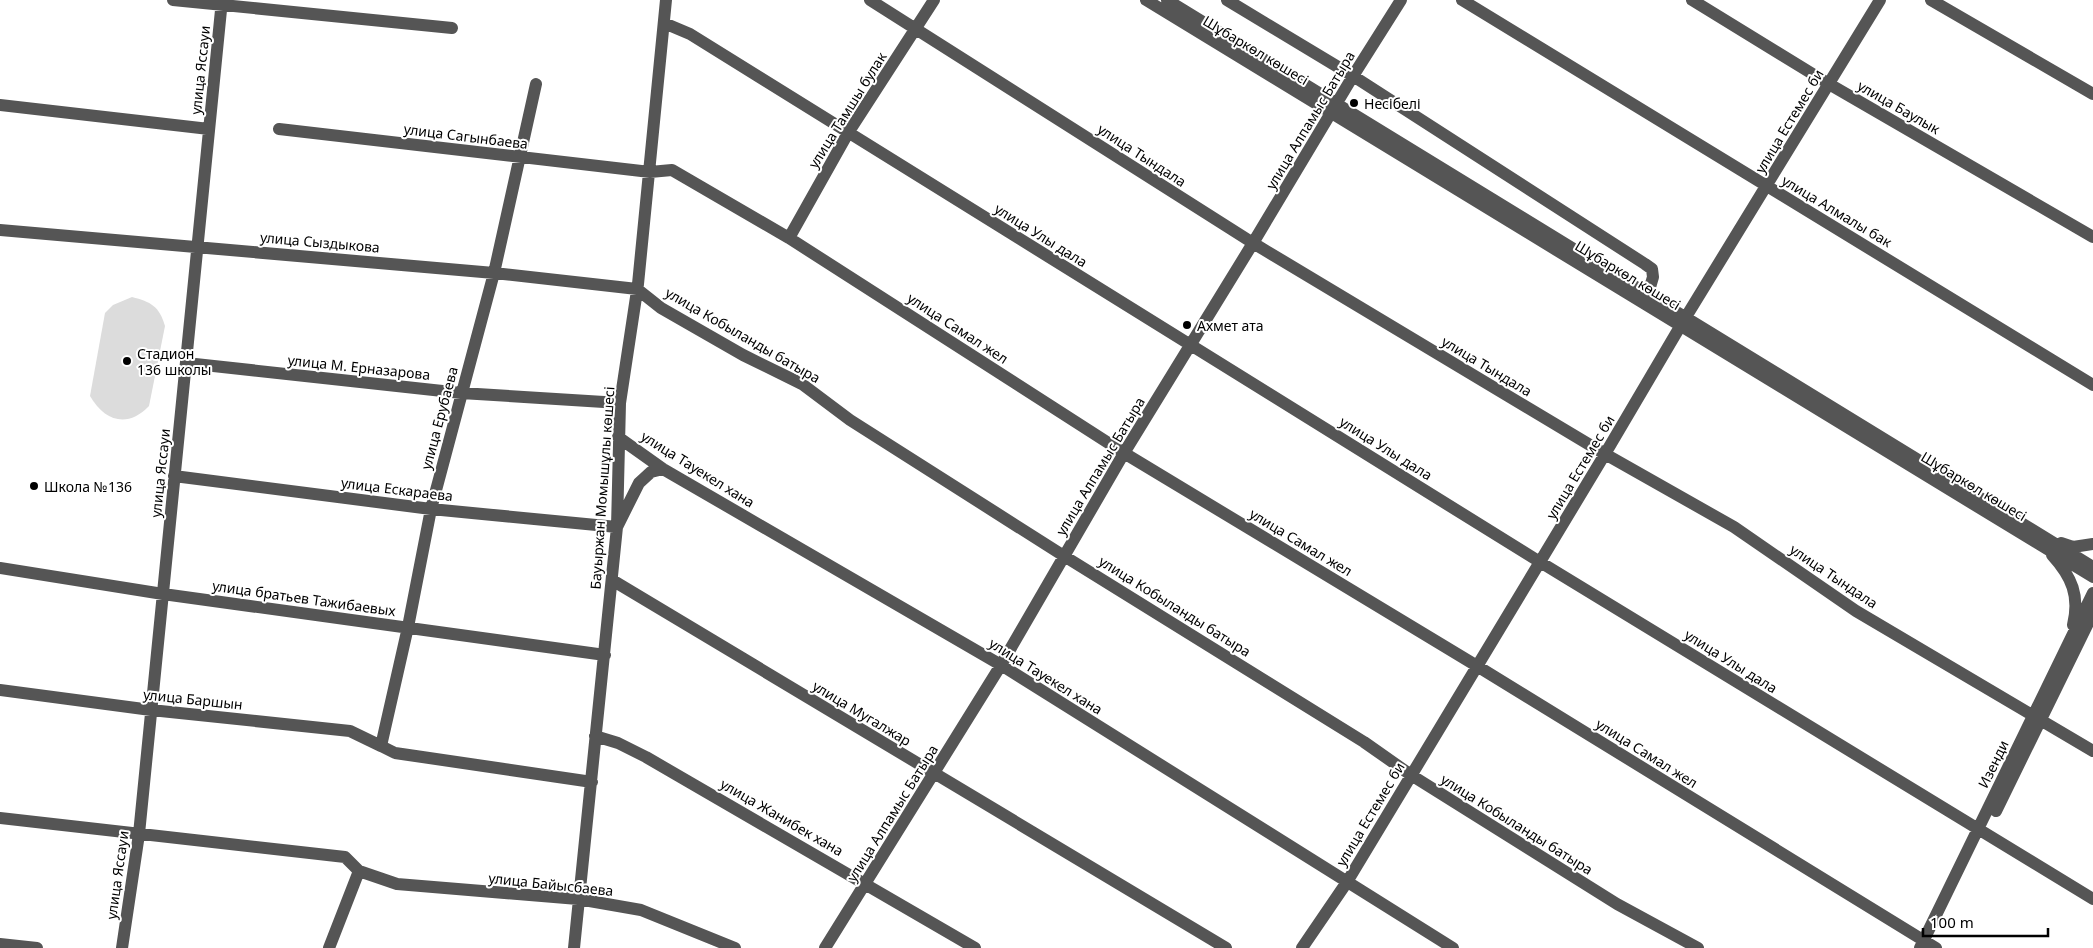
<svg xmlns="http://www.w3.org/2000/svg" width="2093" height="948" viewBox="0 0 2093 948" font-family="'Noto Sans',sans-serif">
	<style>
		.green { fill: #dcdcdc }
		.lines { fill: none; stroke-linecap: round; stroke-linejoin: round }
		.minor { stroke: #555; stroke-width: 12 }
		.poi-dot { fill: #000; stroke: #fff; stroke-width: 2 }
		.labels { text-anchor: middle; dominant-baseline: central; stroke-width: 4; stroke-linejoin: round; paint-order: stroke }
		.street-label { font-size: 14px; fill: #000; stroke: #fff }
		.poi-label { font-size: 14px; fill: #000; stroke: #fff; text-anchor: start }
	</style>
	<rect width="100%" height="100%" fill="#fff"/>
	<path class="green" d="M132,297C151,302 159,306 165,326L149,406C128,428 105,422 90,396L105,313L113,305Z"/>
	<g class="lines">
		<path class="minor" d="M173,0L452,28
			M870,0L1253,243L1605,454L1734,527L1856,611L2093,751
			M1146,0L2093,577
			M1167,0L2093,567
			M1227,0L1353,76L1645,264L1652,269L1653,277L1648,294
			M1462,0L2093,385
			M1692,0L1829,84L2093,237
			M1931,0L2093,94
			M664,23L690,34L1540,562L2093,899
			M536,84L494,273L431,509L408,627L381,746L395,753L592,782
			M0,105L209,129
			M279,129L650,172L672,170L789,238L1124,453L1477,666L1936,948
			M0,230L494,273L637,289L661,308L743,355L802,384L850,420L1064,556L1364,742L1411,775L1617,904L1698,948
			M789,238L848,133L934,0
			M186,363L461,393L620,403
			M618,437L663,469L1001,665L1453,948
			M174,476L431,509L617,527L639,483L651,472L663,469
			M2061,543L2073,547L2093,544
			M2052,555C2072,577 2080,596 2073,625
			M0,568L163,594L605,655
			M612,580L1226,948
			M0,690L151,710L350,731L381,746
			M595,736L618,743L646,757L975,948
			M1996,811L2093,613
			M0,818L345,857L359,871L329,948
			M359,871L397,884L578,899L641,910L735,948
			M0,944L37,948
			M122,948L139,834L222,0
			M574,948L617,527L620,403L638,284L666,0
			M825,948L1001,665L1124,453L1253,243L1353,76L1401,0
			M1302,948L1347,882L1605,454L1681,325L1880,0
			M1920,948L2093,593"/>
	</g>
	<g class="poi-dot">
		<circle cx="1354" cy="103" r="5"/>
		<circle cx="1187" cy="325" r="5"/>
		<circle cx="127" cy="361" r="5"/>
		<circle cx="34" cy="486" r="5"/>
	</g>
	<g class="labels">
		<g class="street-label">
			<text transform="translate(1256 50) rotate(31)">Шұбаркөл көшесі</text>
			<text transform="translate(200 70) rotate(-84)">улица Яссауи</text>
			<text transform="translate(1899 107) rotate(30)">улица Баулык</text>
			<text transform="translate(847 110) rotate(-58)">улица Тамшы булак</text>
			<text transform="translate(1310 120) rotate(-59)">улица Алпамыс Батыра</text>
			<text transform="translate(1789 121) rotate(-59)">улица Естемес би</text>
			<text transform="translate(466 136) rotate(7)">улица Сагынбаева</text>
			<text transform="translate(1142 155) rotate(33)">улица Тындала</text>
			<text transform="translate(1837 211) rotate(31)">улица Алмалы бак</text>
			<text transform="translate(1041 235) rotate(32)">улица Улы дала</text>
			<text transform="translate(320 242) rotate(5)">улица Сыздыкова</text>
			<text transform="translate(1628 275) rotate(31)">Шұбаркөл көшесі</text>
			<text transform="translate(958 328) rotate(33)">улица Самал жел</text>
			<text transform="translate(743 335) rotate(30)">улица Кобыланды батыра</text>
			<text transform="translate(1487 366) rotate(31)">улица Тындала</text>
			<text transform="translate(359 367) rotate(6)">улица М. Ерназарова</text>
			<text transform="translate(439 418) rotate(-75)">улица Ерубаева</text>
			<text transform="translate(1386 448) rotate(32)">улица Улы дала</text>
			<text transform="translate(1100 466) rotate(-59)">улица Алпамыс Батыра</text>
			<text transform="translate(1580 467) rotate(-59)">улица Естемес би</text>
			<text transform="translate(698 469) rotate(32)">улица Тауекел хана</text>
			<text transform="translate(160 473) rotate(-84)">улица Яссауи</text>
			<text transform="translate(1974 486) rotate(31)">Шұбаркөл көшесі</text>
			<text transform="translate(602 488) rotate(-86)">Бауыржан Момышұлы көшесі</text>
			<text transform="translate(397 489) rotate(7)">улица Ескараева</text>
			<text transform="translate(1301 542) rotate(31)">улица Самал жел</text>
			<text transform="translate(1834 576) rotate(34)">улица Тындала</text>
			<text transform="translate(304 598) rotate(8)">улица братьев Тажибаевых</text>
			<text transform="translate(1175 606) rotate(32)">улица Кобыланды батыра</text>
			<text transform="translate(1731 661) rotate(32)">улица Улы дала</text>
			<text transform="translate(1046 676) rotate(32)">улица Тауекел хана</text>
			<text transform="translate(193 699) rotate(6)">улица Баршын</text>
			<text transform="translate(862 713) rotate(31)">улица Мугалжар</text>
			<text transform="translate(1647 753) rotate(32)">улица Самал жел</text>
			<text transform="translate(1993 764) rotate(-64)">Изенди</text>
			<text transform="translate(892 813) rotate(-58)">улица Алпамыс Батыра</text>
			<text transform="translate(1370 814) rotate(-59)">улица Естемес би</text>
			<text transform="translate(782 817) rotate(30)">улица Жанибек хана</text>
			<text transform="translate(1517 824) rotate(32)">улица Кобыланды батыра</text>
			<text transform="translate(117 875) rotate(-82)">улица Яссауи</text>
			<text transform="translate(551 884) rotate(6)">улица Байысбаева</text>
		</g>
		<g class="poi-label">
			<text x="1364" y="103">Несібелі</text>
			<text x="1197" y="325">Ахмет ата</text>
			<text x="137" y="353">Стадион<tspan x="137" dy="16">136 школы</tspan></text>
			<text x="44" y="486">Школа №136</text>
		</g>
	</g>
	<path d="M1923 928v8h125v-8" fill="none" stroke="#000000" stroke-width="2.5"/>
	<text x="1930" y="928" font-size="15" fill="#000000" stroke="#ffffff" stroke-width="4" paint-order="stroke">100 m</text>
</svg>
